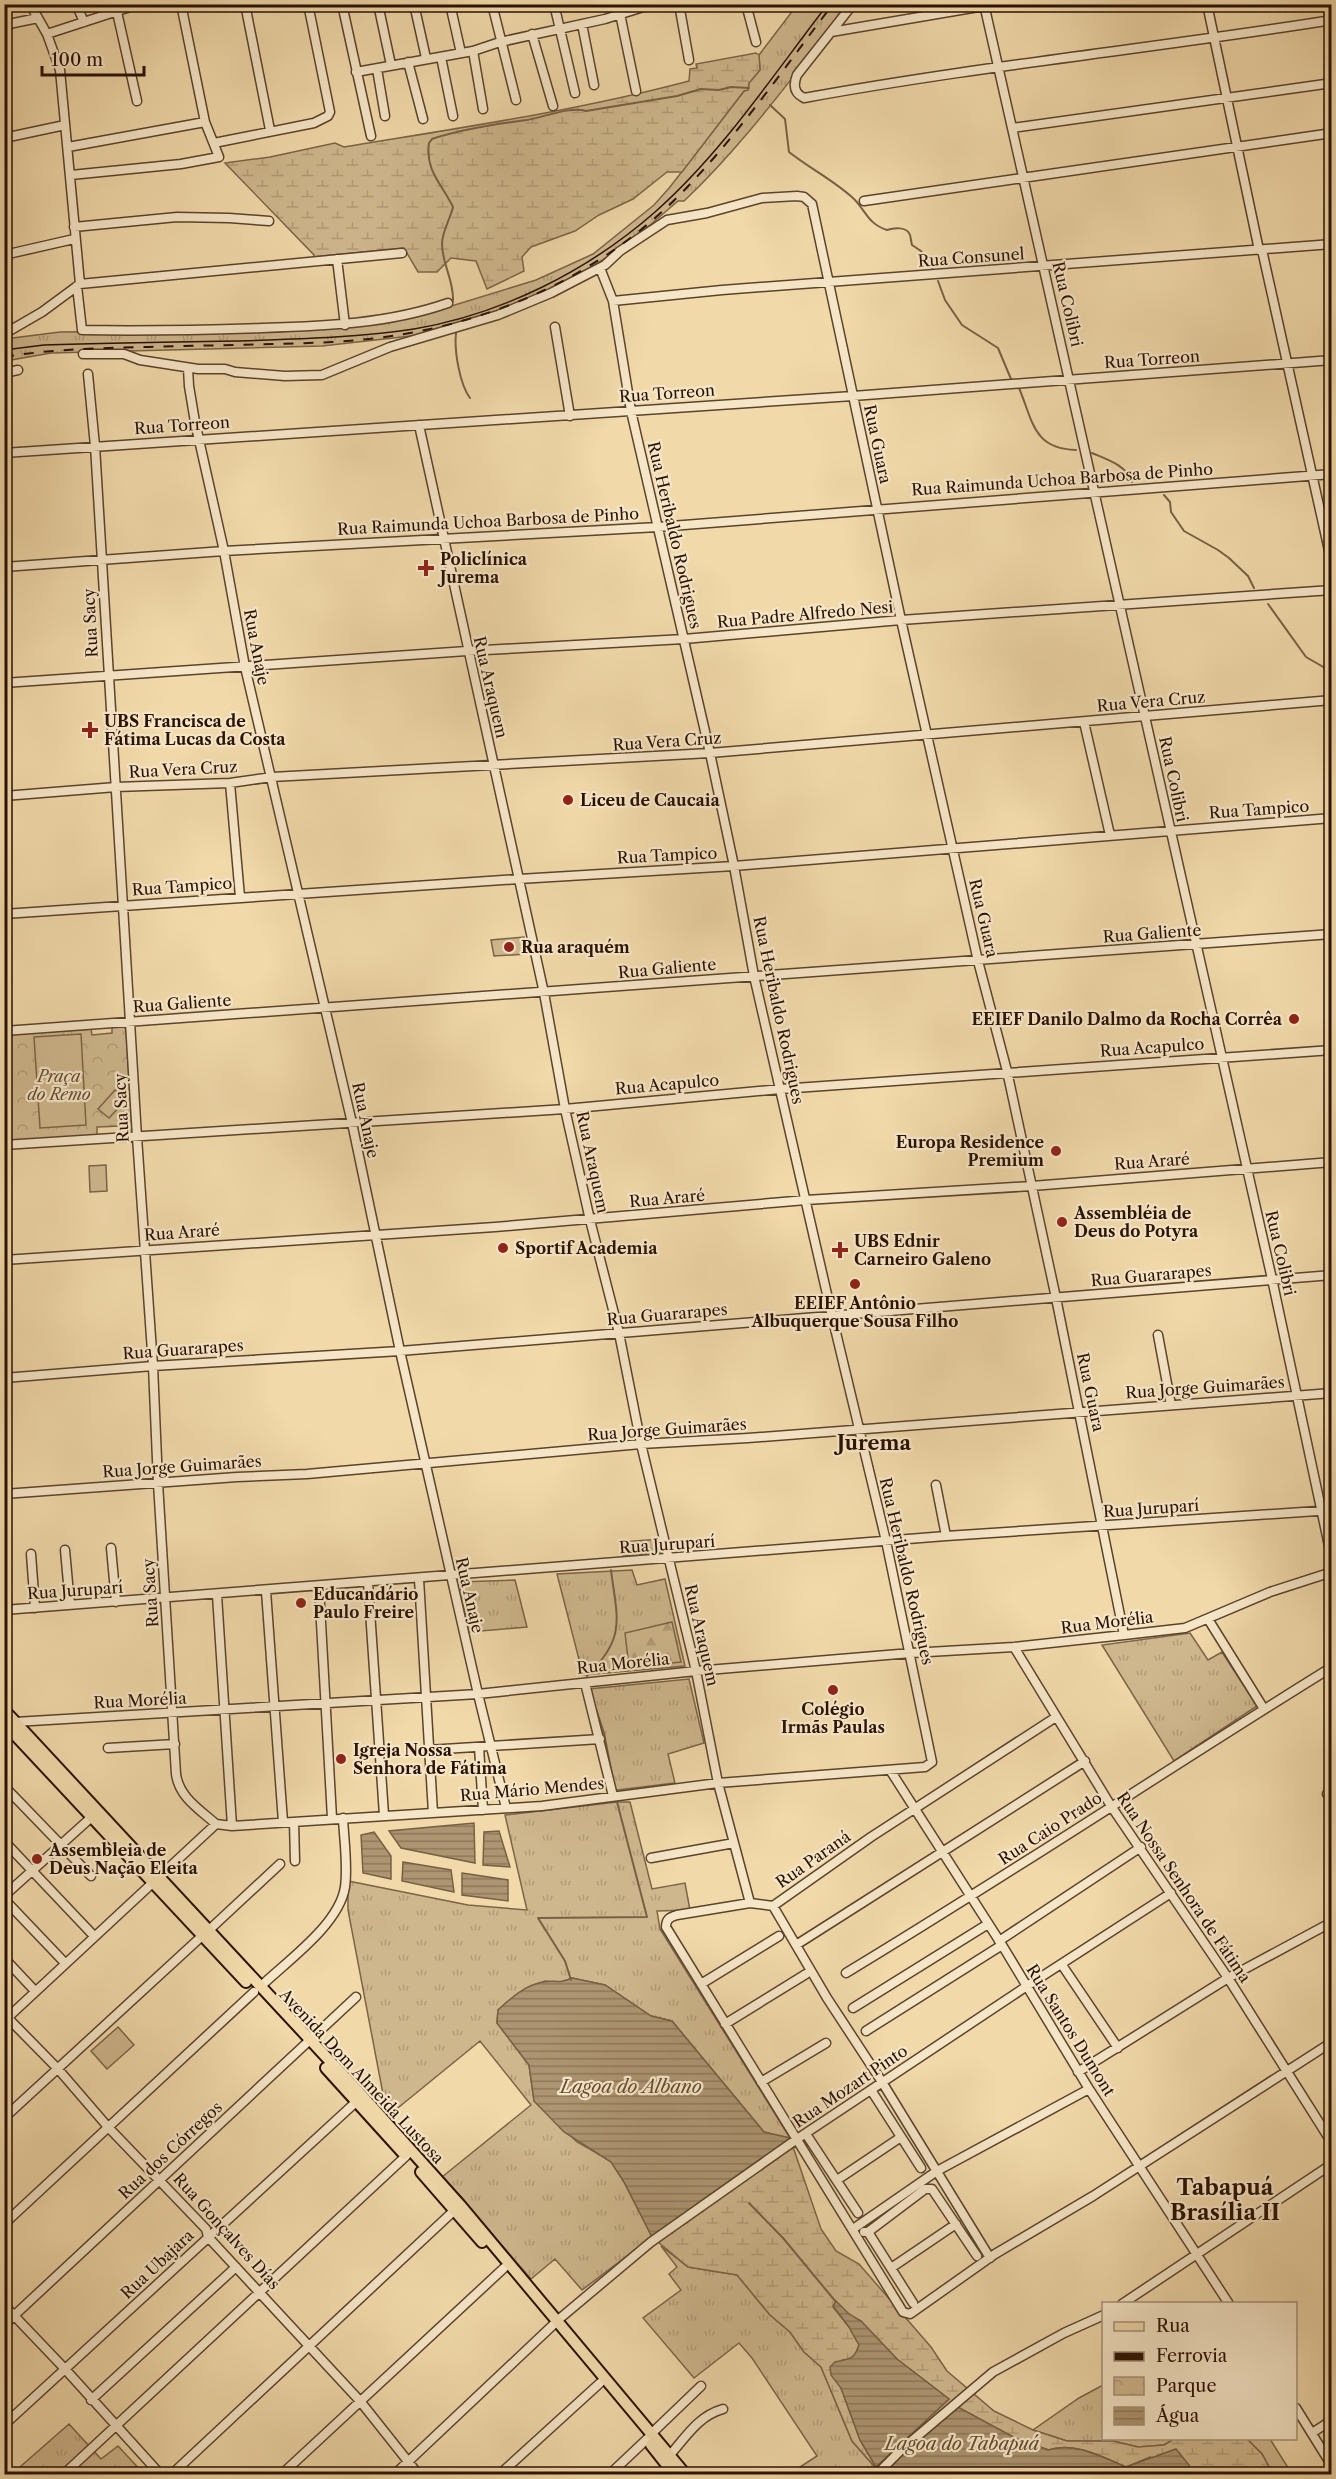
<svg xmlns="http://www.w3.org/2000/svg" width="1336" height="2479" viewBox="0 0 1336 2479" font-family="'Libre Caslon Text',serif">
	<style>
		.grass { fill: url(#grass-tufts); stroke: #7c6448; stroke-width: 1.5 }
		.forest { fill: url(#forest-firs); stroke: #7c6448; stroke-width: 1.5 }
		.wetland { fill: url(#wetland-marsh); stroke: #7c6448; stroke-width: 1.5; fill-rule: evenodd }
		.park { fill: url(#park-crowns); stroke: #7c6448; stroke-width: 1.5 }
		.garden { fill: #cfb78d; stroke: #7c6448; stroke-width: 1.5 }
		.water { fill: url(#water-rules); stroke: #786045; stroke-width: 1.5 }
		.lines { fill: none; stroke-linecap: round; stroke-linejoin: round }
		.stream { stroke: #786045; stroke-width: 2 }
		.minor-casing { stroke: #5b432c; stroke-width: 11 }
		.major-casing { stroke: #291102; stroke-width: 14 }
		.minor { stroke: #f6e6c8; stroke-width: 8 }
		.major { stroke: #f1d9aa; stroke-width: 10 }
		.tram { stroke: #291102; stroke-width: 1.5 }
		.rail { stroke: #291102; stroke-width: 2; stroke-dasharray: 10 10; stroke-linecap: butt }
		.poi-dot { fill: #8f2418; stroke: #f6e6c8; stroke-width: 2 }
		.labels { text-anchor: middle; dominant-baseline: central; stroke-width: 4.5; stroke-linejoin: round; paint-order: stroke }
		.street-label { font-size: 16px; fill: #291102; stroke: #f6e6c8 }
		.poi-label { font-size: 16px; font-weight: bold; fill: #291102; stroke: #f6e6c8; text-anchor: start }
		.park-label { font-size: 16px; font-style: italic; fill: #634b33; stroke: #f6e6c8 }
		.water-label { font-size: 18px; font-style: italic; fill: #644c34; stroke: #f6e6c8 }
		.quarter-label { font-size: 20px; font-weight: bold; fill: #291102; stroke: #f6e6c8 }
		.district-label { font-size: 22px; font-weight: bold; fill: #291102; stroke: #f6e6c8 }
	</style>
	<defs>
		<pattern id="grass-tufts" width="24" height="20" patternUnits="userSpaceOnUse" patternTransform="scale(1.5)"><rect width="24" height="20" fill="#cfb78d"/><path d="M3 7l-1-3M5 7V3M7 7l1-3M15 17l-1-3M17 17v-4M19 17l1-3" fill="none" stroke="#b29c78"/></pattern>
		<pattern id="forest-firs" width="22" height="20" patternUnits="userSpaceOnUse" patternTransform="scale(1.5)"><rect width="22" height="20" fill="#cfb78d"/><path d="M5 1l3.5 6h-7zM16 11l3.5 6h-7z" fill="#b29c78"/></pattern>
		<pattern id="wetland-marsh" width="20" height="14" patternUnits="userSpaceOnUse" patternTransform="scale(1.5)"><rect width="20" height="14" fill="#cfb78d"/><path d="M1 5h8M5 5V1M11 12h8M15 12V8" fill="none" stroke="#b29c78"/></pattern>
		<pattern id="park-crowns" width="20" height="18" patternUnits="userSpaceOnUse" patternTransform="scale(1.5)"><rect width="20" height="18" fill="#cfb78d"/><path d="M2 6a3 3 0 1 1 6 0M12 15a3 3 0 1 1 6 0" fill="none" stroke="#b29c78"/></pattern>
		<pattern id="water-rules" width="6" height="5" patternUnits="userSpaceOnUse" patternTransform="scale(1.5)"><rect width="6" height="5" fill="#ad9571"/><path d="M0 2.5h6" fill="none" stroke="#8d785b"/></pattern>
	</defs>
	<rect width="100%" height="100%" fill="#f1d9aa"/>
	<filter id="stains"><feTurbulence type="fractalNoise" baseFrequency=".00333" numOctaves="4"/><feColorMatrix values="0 0 0 0 .2 0 0 0 0 .09 0 0 0 0 .02 0 0 0 .5 -.17"/></filter>
	<radialGradient id="worn" r=".72"><stop offset=".6" stop-color="#630" stop-opacity="0"/><stop offset="1" stop-color="#630" stop-opacity=".3"/></radialGradient>
	<path class="grass" d="M797,5H850C797,70 745,144 684,201H678L635,238L577,277L527,302L420,335L322,346L51,353L5,361V339L60,332L274,330L445,308L536,280L593,254L654,205L670,187L744,91L748,90L749,83L760,70L759,55Z
		M632,1570L637,1585L665,1579L685,1666L583,1675L557,1574Z
		M515,1580L527,1627L469,1632L459,1582Z
		M1190,1633L1208,1660L1222,1652L1257,1706L1174,1761L1102,1645Z
		M689,1679L704,1743L668,1754L675,1783L609,1791L589,1689Z
		M617,1802H630L652,1889L685,1883L690,1910L657,1911L660,1929L790,2138L764,2132L672,2021L651,2016L605,1985L572,1978L560,1983L545,1981L527,1988L498,2010L497,2023L529,2065L534,2101L577,2142L611,2161L624,2182L652,2237L582,2290L555,2259L531,2279L442,2177L531,2105L480,2041L388,2116L376,2102L383,2094L348,1910V1881L468,1905L527,1910L505,1815Z
		M661,2246L688,2267L737,2275L770,2315L790,2332L804,2352L821,2367L852,2441L881,2474H805L800,2467L817,2456L752,2358L739,2343L694,2378L643,2318L681,2290L669,2274L677,2267Z
		M1103,2385L1104,2438L1174,2439L1164,2445L1138,2447L1113,2441H1067L1033,2430L1079,2398Z
		M69,2424L101,2459L118,2446L144,2474H12Z
		M1247,2439H1270L1292,2474H1273L1262,2454Z"/>
	<path class="forest" d="M660,1539L663,1552L623,1556V1542Z
		M672,1622L681,1662L629,1667L625,1633Z"/>
	<path class="wetland" d="M756,53L759,55L760,70L749,83L748,90L744,91L682,172H667L633,199L599,215L575,231L531,247L522,257L524,271L487,289L476,261L451,258L437,272H418L404,248L313,257L314,255L225,163L270,157L335,143L344,147C459,128 576,111 689,81L690,69L697,68L696,64Z
		M790,2138L821,2229L836,2251L859,2264L931,2347L947,2371L994,2411L1033,2430L1067,2441H1113L1138,2447L1164,2445L1174,2439H1247L1262,2454L1273,2474H1191L1189,2465L1150,2457L1126,2467C1103,2457 1073,2441 1049,2450L1017,2439L960,2410L920,2439L881,2474L852,2441L821,2367L804,2352L790,2332L770,2315L737,2275L688,2267L652,2237ZM833,2307L861,2321L897,2359L949,2399L876,2467L860,2440L841,2388L843,2360C854,2360 856,2355 859,2345L849,2327Z"/>
	<path class="park" d="M122,1026L126,1029L132,1129L129,1134H122L121,1126L97,1127V1136L5,1142V1035L91,1029L92,1035L112,1033V1027Z"/>
	<path class="garden" d="M524,937L527,954L494,956L491,940Z
		M81,1034L86,1125L40,1128L34,1037Z
		M115,1090L126,1100L109,1118L98,1109Z
		M106,1165L107,1191L90,1192L89,1166Z
		M118,2027L134,2045L107,2069L91,2051Z"/>
	<path class="water" d="M474,1823L475,1863L401,1848L389,1831Z
		M499,1831L510,1867L483,1865L484,1832Z
		M374,1832L391,1856V1879L363,1873L361,1835Z
		M403,1862L451,1870L454,1892L402,1881Z
		M462,1873L508,1880V1901L462,1895Z
		M572,1978L605,1985L651,2016L672,2021L764,2132L790,2138L652,2237L624,2182L611,2162L564,2132L534,2101L529,2065L497,2023L498,2010C511,1998 525,1985 543,1982C556,1979 557,1985 572,1978Z
		M836,2301L849,2314L861,2321L897,2359L949,2399L876,2467L860,2440L841,2388L831,2375L830,2367L835,2362C849,2359 854,2360 859,2345L849,2327L833,2306Z
		M956,2406L1017,2439L1048,2450C1073,2441 1102,2457 1126,2467L1176,2449L1189,2465L1191,2474H883L881,2473Z"/>
	<g class="lines">
		<path class="stream" d="M770,105L785,119L789,152C809,168 835,181 854,199C866,211 868,224 887,230C893,228 907,226 910,235C911,238 911,242 912,245L921,251L933,269
			M938,281L945,300L962,325L998,348L1011,379
			M453,301C454,280 442,264 442,244C442,231 450,220 453,207C442,184 425,171 429,143L432,139C462,129 496,124 527,120C544,117 571,106 586,111L677,96L701,89L719,90L731,87L749,88
			M456,333C454,351 460,385 470,398
			M1019,388C1033,421 1033,449 1076,450
			M1092,453C1108,460 1126,465 1132,482
			M1164,495L1170,502L1171,512L1184,531L1218,550L1229,558L1248,576L1254,588
			M1268,604L1306,657L1332,672
			M587,1676C627,1637 617,1619 611,1570
			M596,1709L604,1733L614,1785
			M571,1980L565,1961L538,1918L647,1917L617,1802
			M749,2203L783,2238L836,2302"/>
		<g class="minor-casing">
			<path id="minor" d="M30,4L47,34L60,70L80,284
				M76,4L84,22
				M245,4L270,130
				M342,4L371,136
				M378,4L391,65
				M414,4L426,58
				M450,4L461,53
				M492,4L516,100
				M554,4L575,93
				M618,4L636,91
				M679,4L689,60
				M746,4L756,42
				M853,4L797,75C793,85 794,93 804,98C979,66 1156,48 1332,20
				M984,4L1272,1279L1332,1560
				M1207,4L1259,250
				M117,12L137,101
				M582,24L594,85
				M4,25L38,18
				M831,32L996,4
				M47,34L139,4
				M532,34L553,106
				M473,51L483,109
				M441,57L453,116
				M408,62L423,119
				M377,69L385,116
				M356,72L473,51L500,42L605,19L653,4
				M1012,128L1332,83
				M4,138L65,125
				M214,143L314,123L328,116L330,112L308,4
				M68,147L205,122
				M71,175L181,164L219,157L205,122L181,4
				M864,201L1332,133
				M74,227L177,217L229,218L269,221
				M1262,250L1332,564
				M4,255L74,239
				M337,259L345,325
				M77,286L82,330C142,331 202,330 262,328C325,326 388,324 448,303
				M613,301L722,290L1332,244
				M555,327L570,416
				M4,334L42,312L80,284L402,253
				M83,354H124L140,360L198,369H225L235,372L285,376L322,375L390,347L498,315L551,293L605,265L620,251L667,220L707,213L762,198L797,196L804,197L812,204L901,620L978,961L1007,1071L1056,1298L1124,1635
				M188,368L189,386L195,422L224,551L245,667L352,1123L400,1351L478,1694L506,1808
				M4,373L18,370
				M88,374L95,446L137,1137L153,1366L158,1483L176,1774C179,1797 199,1809 216,1824
				M419,425L544,993L565,1109L590,1220L619,1333L641,1444L696,1671L718,1783L750,1903
				M4,453L853,396L1332,360
				M4,567L224,551L658,527L1332,474
				M4,683L467,651L684,639L901,620L1332,590
				M1084,722L1110,835
				M230,783L240,897
				M4,796L116,787L230,783L272,777L710,753L1332,700
				M4,914L519,879L734,866L1332,818
				M4,1031L1332,934
				M4,1145L565,1109L781,1089L1332,1050
				M4,1260L495,1227L806,1200L1032,1186L1332,1162
				M1158,1335L1171,1405
				M4,1378L153,1366L400,1351L1332,1275
				M936,1485L946,1536
				M4,1494L237,1477L307,1474L641,1444L748,1438L1332,1393
				M111,1548L116,1602
				M65,1550L70,1605
				M31,1554L35,1608
				M419,1579L433,1813
				M368,1582L384,1815
				M319,1587L332,1818
				M266,1591L283,1822
				M217,1595L232,1826
				M4,1610L946,1536L1332,1510
				M1208,1619L1264,1709
				M1014,1647L1111,1806L1228,1978L1332,2143
				M585,1683L613,1796
				M1056,1717L871,1837L773,1906L750,1903L677,1915C670,1917 666,1919 666,1927L903,2312L910,2314L995,2254L1093,2196L1332,2042
				M15,1722L478,1694L696,1671L911,1653L1014,1647L1124,1635L1185,1628L1270,1592L1332,1572
				M479,1747L483,1810
				M108,1748L175,1744
				M428,1750L600,1739
				M890,1770L1002,1945L1089,2089L1229,2304
				M4,1786L91,1876
				M1327,1794L1332,1791
				M294,1822L295,1861
				M4,1841L94,1936
				M651,1858L734,1843
				M4,1896L95,1814
				M4,1899L65,1963
				M773,1906L827,1998L882,2082L990,2258
				M208,1931L280,1864
				M999,1941L1141,1847
				M796,1945L1085,1761
				M4,1958L35,1991
				M1062,1965L1118,2048
				M846,1973C1010,1874 1169,1768 1332,1667
				M701,1984L779,1936
				M260,1987C287,1961 339,1925 345,1887C348,1865 344,1840 343,1818
				M853,2008L988,1924
				M6,2016L58,2069L108,2127L206,2229L208,2237L360,2401L418,2474
				M4,2021L216,1824L232,1826L542,1806L718,1783L925,1767L932,1762L886,1541L832,1316L754,976L734,866L710,753L631,411L613,301L600,268
				M725,2024L806,1974
				M866,2031L1002,1945
				M1078,2072L1228,1978L1332,1922
				M761,2082L826,2043
				M871,2090L921,2168
				M4,2118L202,1936
				M806,2134L858,2213
				M837,2180L901,2137
				M4,2224L254,1992
				M853,2229L937,2171L1089,2089
				M864,2232H868L913,2303
				M868,2232L925,2189H932L977,2256
				M891,2268L956,2224
				M1122,2304L1332,2164
				M4,2305L65,2369L160,2474
				M558,2320L651,2242L797,2139L1027,1986L1171,1893
				M4,2325L356,1997
				M91,2400L236,2267
				M1296,2408L1332,2466
				M4,2425L356,2102
				M1312,2433L1332,2420
				M651,2434L701,2386
				M669,2456C686,2437 698,2416 723,2409
				M64,2474L406,2156
				M172,2474L459,2206
				M282,2474L504,2268
				M395,2474L553,2325
				M500,2474L600,2383
				M610,2474L647,2439
				M877,2474L901,2450L993,2372L1064,2333L1104,2315"/>
		</g>
		<g class="major-casing">
			<path id="major" d="M4,1710L356,2089L460,2205L685,2474
				M4,1723L246,1982
				M326,2068L404,2154
				M421,2172L482,2242
				M651,2445L674,2474"/>
		</g>
		<use href="#minor" class="minor"/>
		<use href="#major" class="major"/>
		<path class="tram" d="M4,350L44,345C108,343 172,342 236,341C296,339 355,338 414,329C502,314 588,271 655,212C722,153 773,75 828,4"/>
		<path class="rail" d="M4,357C52,349 100,348 149,347C210,345 271,345 332,342C468,335 598,284 692,182C744,127 787,64 833,4"/>
	</g>
	<g class="poi-dot">
		<path d="M423 559h6v6h6v6h-6v6h-6v-6h-6v-6h6z"/>
		<path d="M87 721h6v6h6v6h-6v6h-6v-6h-6v-6h6z"/>
		<circle cx="568" cy="800" r="6"/>
		<circle cx="509" cy="947" r="6"/>
		<circle cx="1294" cy="1019" r="6"/>
		<circle cx="1056" cy="1151" r="6"/>
		<circle cx="1062" cy="1222" r="6"/>
		<circle cx="503" cy="1248" r="6"/>
		<path d="M837 1241h6v6h6v6h-6v6h-6v-6h-6v-6h6z"/>
		<circle cx="855" cy="1284" r="6"/>
		<circle cx="301" cy="1603" r="6"/>
		<circle cx="833" cy="1690" r="6"/>
		<circle cx="341" cy="1759" r="6"/>
		<circle cx="37" cy="1859" r="6"/>
	</g>
	<g class="labels">
		<g class="street-label">
			<text transform="translate(971 257) rotate(-4)">Rua Consunel</text>
			<text transform="translate(1068 304) rotate(77)">Rua Colibri</text>
			<text transform="translate(1152 359) rotate(-4)">Rua Torreon</text>
			<text transform="translate(667 393) rotate(-4)">Rua Torreon</text>
			<text transform="translate(182 425) rotate(-4)">Rua Torreon</text>
			<text transform="translate(878 444) rotate(78)">Rua Guara</text>
			<text transform="translate(1062 479) rotate(-4)">Rua Raimunda Uchoa Barbosa de Pinho</text>
			<text transform="translate(488 521) rotate(-3)">Rua Raimunda Uchoa Barbosa de Pinho</text>
			<text transform="translate(675 535) rotate(77)">Rua Heribaldo Rodrigues</text>
			<text transform="translate(805 614) rotate(-5)">Rua Padre Alfredo Nesi</text>
			<text transform="translate(90 623) rotate(-93)">Rua Sacy</text>
			<text transform="translate(257 647) rotate(79)">Rua Anaje</text>
			<text transform="translate(491 687) rotate(77)">Rua Araquem</text>
			<text transform="translate(1151 701) rotate(-5)">Rua Vera Cruz</text>
			<text transform="translate(667 741) rotate(-4)">Rua Vera Cruz</text>
			<text transform="translate(183 769) rotate(-3)">Rua Vera Cruz</text>
			<text transform="translate(1174 779) rotate(78)">Rua Colibri</text>
			<text transform="translate(1259 809) rotate(-4)">Rua Tampico</text>
			<text transform="translate(667 855) rotate(-3)">Rua Tampico</text>
			<text transform="translate(182 886) rotate(-4)">Rua Tampico</text>
			<text transform="translate(984 918) rotate(77)">Rua Guara</text>
			<text transform="translate(1152 933) rotate(-4)">Rua Galiente</text>
			<text transform="translate(667 968) rotate(-5)">Rua Galiente</text>
			<text transform="translate(182 1003) rotate(-4)">Rua Galiente</text>
			<text transform="translate(779 1010) rotate(78)">Rua Heribaldo Rodrigues</text>
			<text transform="translate(1152 1047) rotate(-4)">Rua Acapulco</text>
			<text transform="translate(667 1084) rotate(-5)">Rua Acapulco</text>
			<text transform="translate(121 1108) rotate(-93)">Rua Sacy</text>
			<text transform="translate(366 1120) rotate(78)">Rua Anaje</text>
			<text transform="translate(1152 1161) rotate(-4)">Rua Araré</text>
			<text transform="translate(593 1162) rotate(78)">Rua Araquem</text>
			<text transform="translate(667 1198) rotate(-5)">Rua Araré</text>
			<text transform="translate(182 1232) rotate(-4)">Rua Araré</text>
			<text transform="translate(1281 1253) rotate(77)">Rua Colibri</text>
			<text transform="translate(1151 1275) rotate(-5)">Rua Guararapes</text>
			<text transform="translate(667 1314) rotate(-5)">Rua Guararapes</text>
			<text transform="translate(183 1349) rotate(-4)">Rua Guararapes</text>
			<text transform="translate(1205 1387) rotate(-4)">Rua Jorge Guimarães</text>
			<text transform="translate(1091 1392) rotate(78)">Rua Guara</text>
			<text transform="translate(667 1429) rotate(-4)">Rua Jorge Guimarães</text>
			<text transform="translate(182 1466) rotate(-4)">Rua Jorge Guimarães</text>
			<text transform="translate(1151 1508) rotate(-4)">Rua Juruparí</text>
			<text transform="translate(667 1544) rotate(-4)">Rua Juruparí</text>
			<text transform="translate(907 1571) rotate(77)">Rua Heribaldo Rodrigues</text>
			<text transform="translate(75 1590) rotate(-4)">Rua Juruparí</text>
			<text transform="translate(150 1593) rotate(-94)">Rua Sacy</text>
			<text transform="translate(470 1595) rotate(77)">Rua Anaje</text>
			<text transform="translate(1107 1622) rotate(-7)">Rua Morélia</text>
			<text transform="translate(702 1635) rotate(77)">Rua Araquem</text>
			<text transform="translate(623 1663) rotate(-6)">Rua Morélia</text>
			<text transform="translate(140 1700) rotate(-3)">Rua Morélia</text>
			<text transform="translate(532 1789) rotate(-5)">Rua Mário Mendes</text>
			<text transform="translate(1050 1828) rotate(-33)">Rua Caio Prado</text>
			<text transform="translate(813 1859) rotate(-35)">Rua Paraná</text>
			<text transform="translate(1184 1887) rotate(56)">Rua Nossa Senhora de Fátima</text>
			<text transform="translate(1071 2030) rotate(58)">Rua Santos Dumont</text>
			<text transform="translate(362 2076) rotate(47)">Avenida Dom Almeida Lustosa</text>
			<text transform="translate(850 2086) rotate(-34)">Rua Mozart Pinto</text>
			<text transform="translate(170 2150) rotate(-43)">Rua dos Córregos</text>
			<text transform="translate(227 2231) rotate(48)">Rua Gonçalves Días</text>
			<text transform="translate(157 2264) rotate(-43)">Rua Ubajara</text>
		</g>
		<g class="poi-label">
			<text x="440" y="559">Policlínica<tspan x="440" dy="18">Jurema</tspan></text>
			<text x="104" y="721">UBS Francisca de<tspan x="104" dy="18">Fátima Lucas da Costa</tspan></text>
			<text x="580" y="800">Liceu de Caucaia</text>
			<text x="521" y="947">Rua araquém</text>
			<text x="1282" y="1019" text-anchor="end">EEIEF Danilo Dalmo da Rocha Corrêa</text>
			<text x="1044" y="1142" text-anchor="end">Europa Residence<tspan x="1044" dy="18">Premium</tspan></text>
			<text x="1074" y="1213">Assembléia de<tspan x="1074" dy="18">Deus do Potyra</tspan></text>
			<text x="854" y="1241">UBS Ednir<tspan x="854" dy="18">Carneiro Galeno</tspan></text>
			<text x="515" y="1248">Sportif Academia</text>
			<text x="855" y="1303" text-anchor="middle">EEIEF Antônio<tspan x="855" dy="18">Albuquerque Sousa Filho</tspan></text>
			<text x="313" y="1594">Educandário<tspan x="313" dy="18">Paulo Freire</tspan></text>
			<text x="833" y="1709" text-anchor="middle">Colégio<tspan x="833" dy="18">Irmãs Paulas</tspan></text>
			<text x="353" y="1750">Igreja Nossa<tspan x="353" dy="18">Senhora de Fátima</tspan></text>
			<text x="49" y="1850">Assembleia de<tspan x="49" dy="18">Deus Nação Eleita</tspan></text>
		</g>
		<g class="park-label">
			<text x="59" y="1076">Praça<tspan x="59" dy="18">do Remo</tspan></text>
		</g>
		<g class="water-label">
			<text x="631" y="2087">Lagoa do Albano</text>
			<text x="962" y="2444">Lagoa do Tabapuá</text>
		</g>
		<g class="quarter-label">
			<text x="874" y="1443">Jurema</text>
		</g>
		<g class="district-label">
			<text x="1225" y="2187">Tabapuá<tspan x="1225" dy="25">Brasília II</tspan></text>
		</g>
	</g>
	<rect width="1336" height="2479" fill="none" stroke="#f1d9aa" stroke-width="24"/>
	<rect x="6" y="6" width="1324" height="2467" fill="none" stroke="#291102" stroke-width="3"/>
	<rect x="12" y="12" width="1312" height="2455" fill="none" stroke="#291102" stroke-width="1.5"/>
	<rect x="1102" y="2302" width="195" height="138" fill="#f6e6c8" stroke="#a49179" stroke-width="1.5"/>
	<rect x="1114" y="2322" width="30" height="9" fill="#f1d9aa" stroke="#a49179" stroke-width="1.5"/>
	<text x="1156" y="2332" font-size="18" fill="#291102">Rua</text>
	<rect x="1114" y="2352" width="30" height="9" fill="#291102" stroke="#a49179" stroke-width="1.5"/>
	<text x="1156" y="2362" font-size="18" fill="#291102">Ferrovia</text>
	<rect x="1114" y="2377" width="30" height="18" fill="url(#park-crowns)" stroke="#a49179" stroke-width="1.5"/>
	<text x="1156" y="2392" font-size="18" fill="#291102">Parque</text>
	<rect x="1114" y="2407" width="30" height="18" fill="url(#water-rules)" stroke="#a49179" stroke-width="1.5"/>
	<text x="1156" y="2422" font-size="18" fill="#291102">Água</text>
	<path d="M42 66v9h102v-9" fill="none" stroke="#291102" stroke-width="3"/>
	<text x="51" y="66" font-size="18" fill="#291102" stroke="#f6e6c8" stroke-width="4.5" paint-order="stroke">100 m</text>
	<rect width="100%" height="100%" filter="url(#stains)"/>
	<rect width="100%" height="100%" fill="url(#worn)"/>
</svg>
